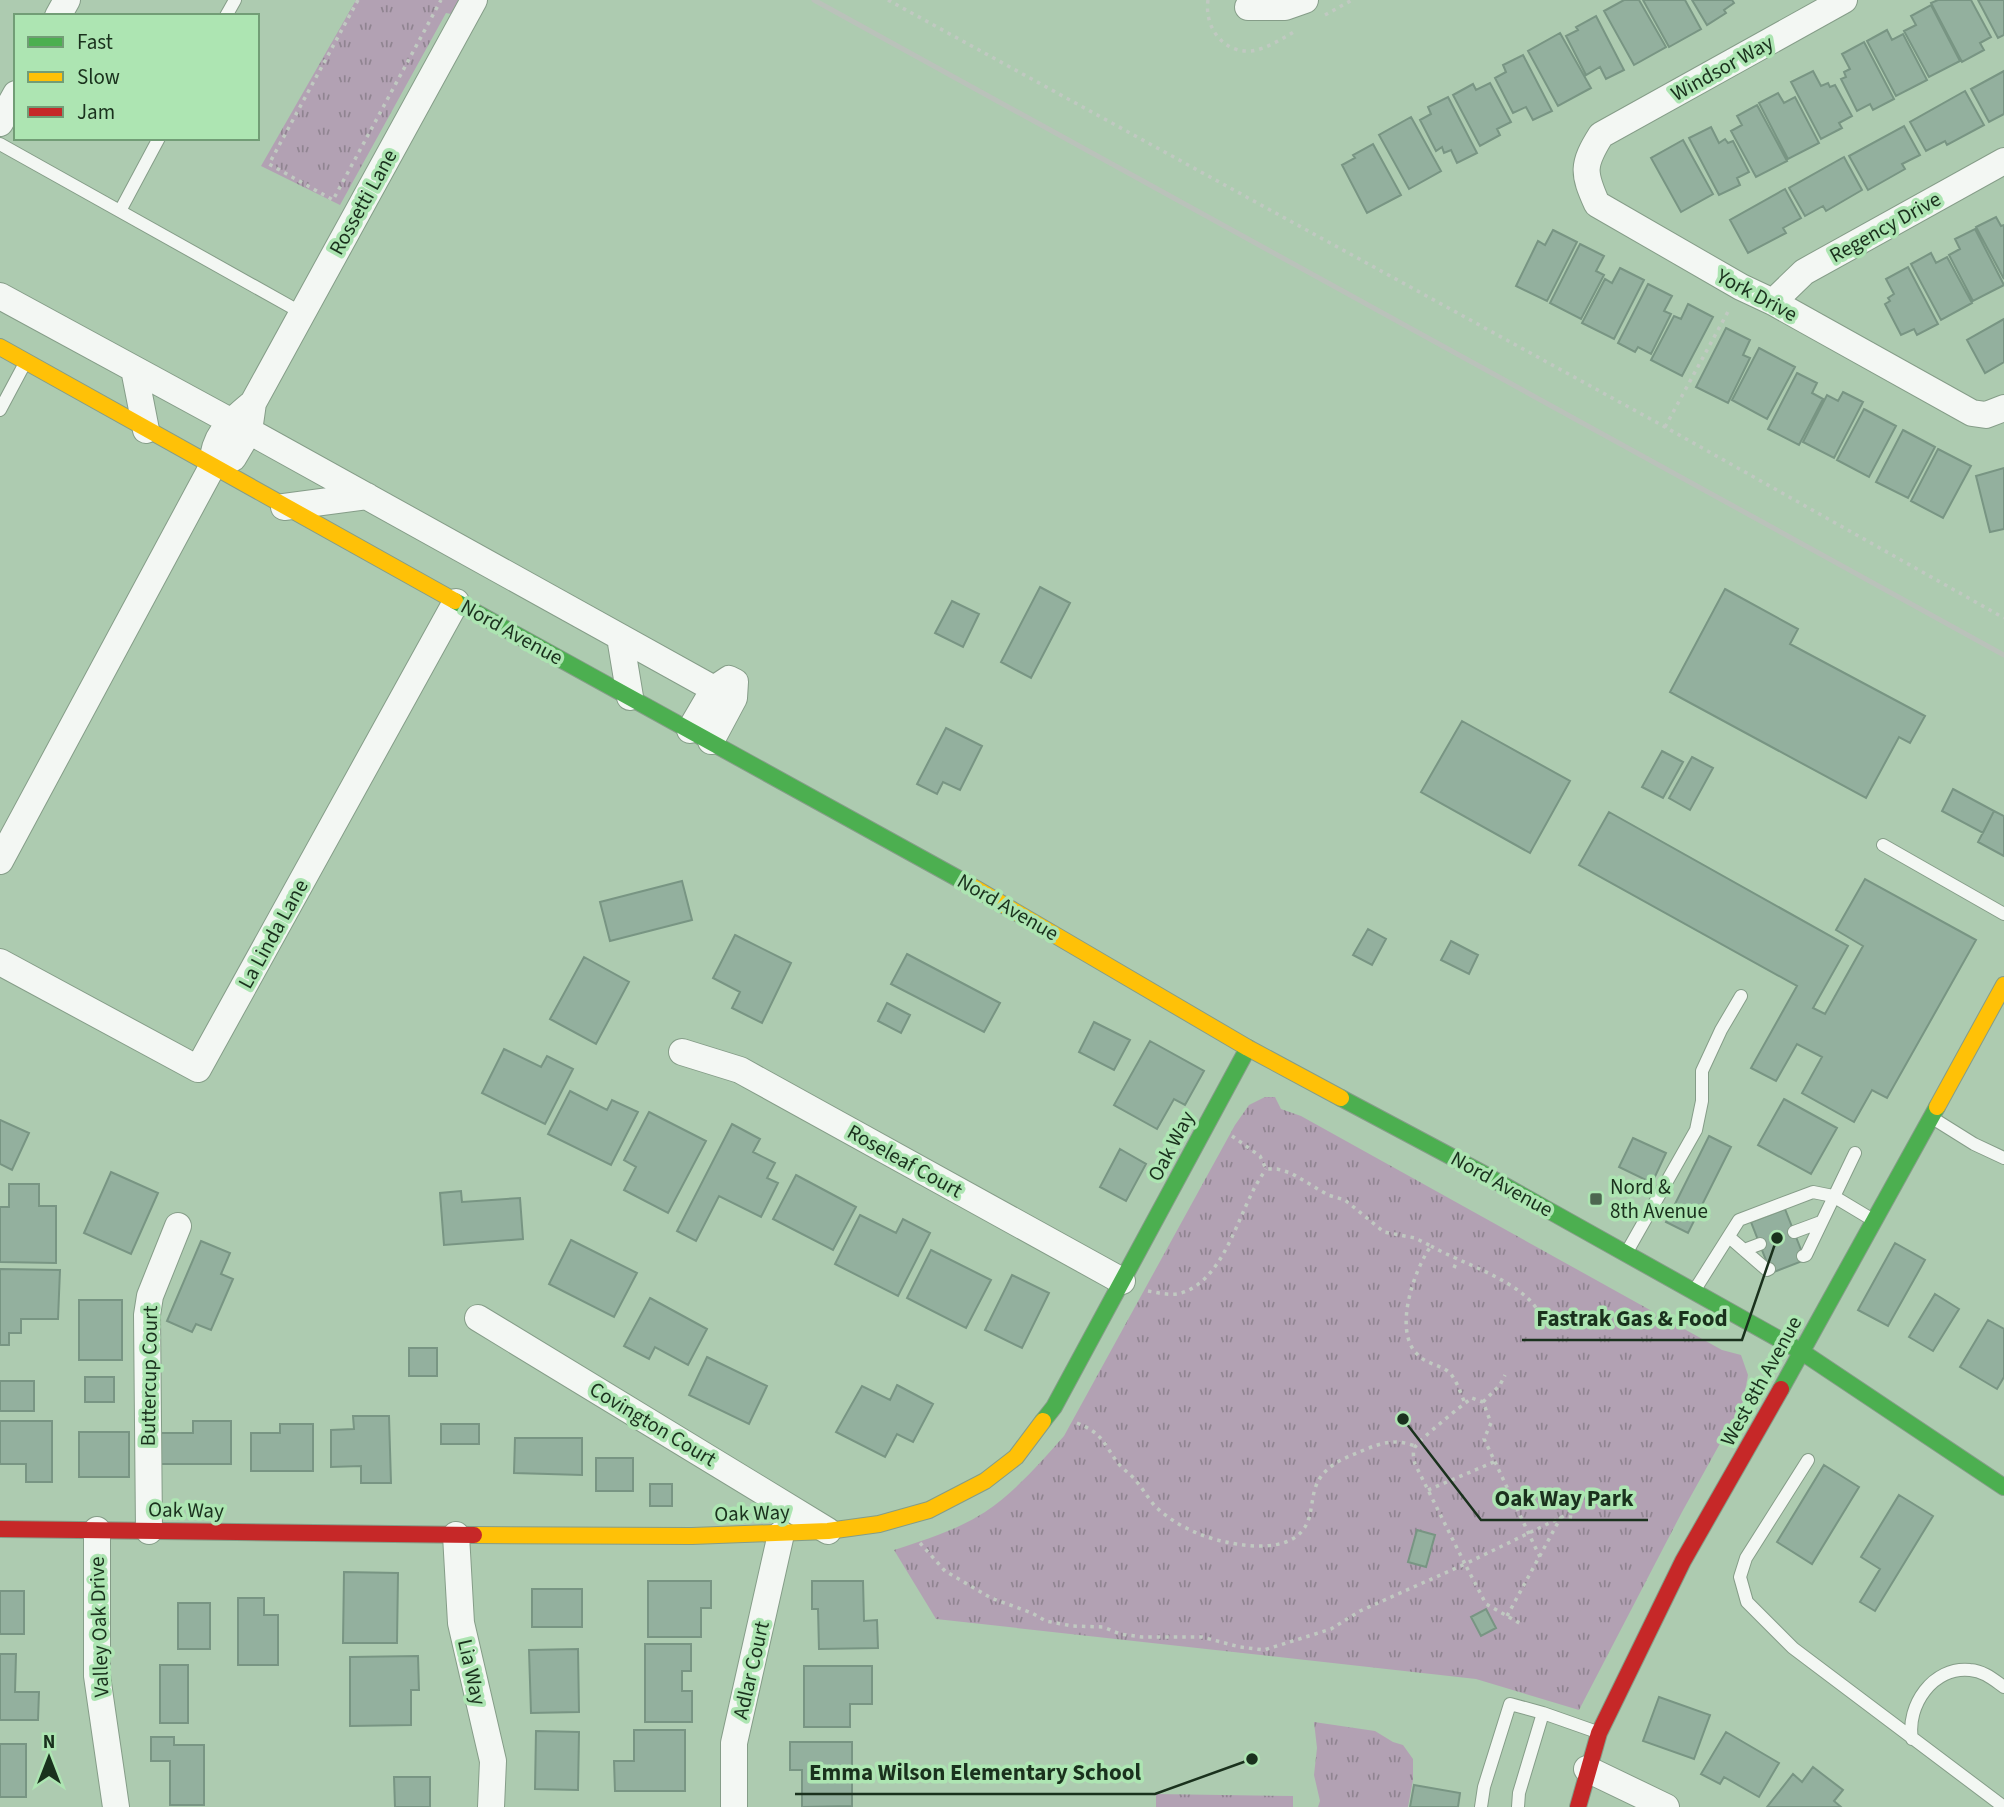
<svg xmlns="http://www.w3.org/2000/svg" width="2004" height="1807" viewBox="0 0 2004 1807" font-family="'Source Sans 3',sans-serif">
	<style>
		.park { fill: url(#park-tufts) }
		.building { fill: #93b09e; stroke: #789583; stroke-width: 2 }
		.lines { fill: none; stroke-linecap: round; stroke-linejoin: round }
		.lane-casing { stroke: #859d88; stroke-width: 14 }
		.street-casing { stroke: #859d88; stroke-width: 28 }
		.fast-casing { stroke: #859d88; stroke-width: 18 }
		.slow-casing { stroke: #859d88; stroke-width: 18 }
		.jam-casing { stroke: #859d88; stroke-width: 18 }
		.path { stroke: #c0c9c1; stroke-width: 3.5; stroke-dasharray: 3.5 5; stroke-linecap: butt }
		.lane { stroke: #f3f7f3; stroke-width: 12 }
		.street { stroke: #f3f7f3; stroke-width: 26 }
		.fast { stroke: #4caf50; stroke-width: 16 }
		.slow { stroke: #ffc107; stroke-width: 16 }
		.jam { stroke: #c62828; stroke-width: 16 }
		.rail { stroke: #bac2ba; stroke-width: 5 }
		.poi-dot { fill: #4d6750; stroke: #ade5b2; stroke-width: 2.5 }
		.labels { text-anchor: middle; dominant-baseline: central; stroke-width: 7; stroke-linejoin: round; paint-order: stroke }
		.street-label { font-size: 21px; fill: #1a311d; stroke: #ade5b2 }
		.poi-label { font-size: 21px; fill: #1a311d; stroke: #ade5b2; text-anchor: start }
		.leader { fill: none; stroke: #1a311d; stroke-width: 2.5 }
		.callout-dot { fill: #1a311d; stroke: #ade5b2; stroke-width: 2.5 }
		.callout-label { font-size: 23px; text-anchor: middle; font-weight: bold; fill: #1a311d; stroke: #ade5b2; stroke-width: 7; stroke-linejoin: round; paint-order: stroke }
	</style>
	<defs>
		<pattern id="park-tufts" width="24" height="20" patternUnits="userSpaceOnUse" patternTransform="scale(1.75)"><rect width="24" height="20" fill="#b2a1b3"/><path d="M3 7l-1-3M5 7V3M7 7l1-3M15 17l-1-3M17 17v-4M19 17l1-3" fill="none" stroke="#908491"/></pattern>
	</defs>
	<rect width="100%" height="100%" fill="#adcbb0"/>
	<path class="park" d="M356,0H460L451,14L446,13L340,205L261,166Z
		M1265,1097H1275L1281,1109L1301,1116L1722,1350L1741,1355L1748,1375L1743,1402L1682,1512L1579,1710L1476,1679L936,1619L894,1550C925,1540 957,1530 985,1512C1015,1492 1040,1463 1064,1436L1235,1125L1249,1105Z
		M1314,1722L1375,1731L1393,1742L1403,1745L1413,1759V1780L1408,1807H1318L1320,1801L1314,1775L1317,1748Z
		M1156,1794L1293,1796V1807H1156Z"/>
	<path class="building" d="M1624,0H1639L1666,47L1634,65L1604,11Z
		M1643,0H1685L1701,29L1669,47Z
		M1692,0H1732L1734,3L1724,10L1726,13L1707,25Z
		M1938,0H1971L1991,37L1980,43L1984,50L1962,62L1931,3Z
		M1978,0H2004V35L1998,38Z
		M1931,5L1960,61L1929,77L1904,31L1916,25L1911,16Z
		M1596,16L1624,70L1606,79L1600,67L1586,75L1566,36L1578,30L1576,27Z
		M1887,30L1892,40L1903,34L1927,80L1896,96L1867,41Z
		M1560,33L1591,88L1558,106L1528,51Z
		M1864,42L1894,99L1873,110L1870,104L1857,111L1841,79L1846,77L1844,72L1850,69L1842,54Z
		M1523,55L1552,111L1533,120L1526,107L1513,113L1495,78L1506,72L1503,65Z
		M1813,71L1821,86L1828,83L1830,87L1835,85L1852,116L1839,123L1842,128L1821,139L1791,82Z
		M2004,71V114L1989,122L1971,89Z
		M1490,83L1511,122L1497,129L1500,135L1480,146L1453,95L1473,84L1476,90Z
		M1965,91L1984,125L1947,145L1945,141L1926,151L1910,122Z
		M1778,93L1784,103L1795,97L1819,143L1788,159L1759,103Z
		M1448,97L1477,153L1457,163L1451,150L1444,153L1442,147L1436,151L1420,120L1431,114L1428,107Z
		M1757,105L1787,161L1756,177L1731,131L1742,125L1737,116Z
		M1411,117L1441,171L1409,189L1379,135Z
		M1904,126L1920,155L1902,164L1905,169L1868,190L1849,156Z
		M1711,127L1719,143L1725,139L1728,143L1733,141L1749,172L1737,178L1740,185L1719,195L1689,138Z
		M1683,140L1713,194L1681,212L1651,158Z
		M1373,144L1401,195L1367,213L1342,165L1355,158L1353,155Z
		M1844,157L1862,190L1826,211L1823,206L1805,216L1789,188Z
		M1785,189L1801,218L1783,228L1786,233L1748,253L1730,220Z
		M1996,217L2001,226L2004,225V279L1976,227Z
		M1975,229L2004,285L1973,301L1949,255L1960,249L1955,239Z
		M1553,230L1577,242L1547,301L1516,286L1538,241L1545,245Z
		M1580,244L1604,256L1596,271L1604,275L1581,319L1550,303Z
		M1931,253L1936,263L1947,257L1972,303L1941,320L1911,264Z
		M1908,267L1938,324L1917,335L1914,329L1901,335L1885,304L1890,301L1888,298L1894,294L1886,279Z
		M1620,268L1644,280L1614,339L1582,323L1605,279L1612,283Z
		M1648,284L1672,296L1664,311L1671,314L1651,354L1638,347L1635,352L1618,343Z
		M1688,304L1713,317L1682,376L1651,360L1674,316L1681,319Z
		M2004,319V362L1985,373L1967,340Z
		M1726,328L1750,340L1743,355L1750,358L1728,403L1696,387Z
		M1759,348L1795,367L1767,419L1732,400Z
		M1797,373L1817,383L1812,393L1823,399L1799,445L1768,429Z
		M1843,392L1863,402L1834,458L1803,442L1827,395L1838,401Z
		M1864,409L1896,426L1869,477L1837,460Z
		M1903,430L1935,447L1908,498L1876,482Z
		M1938,449L1971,466L1943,518L1911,501Z
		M2004,468V529L1990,532L1976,476Z
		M1040,587L1070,603L1031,678L1001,662Z
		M1725,589L1798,629L1790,644L1925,716L1910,743L1899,737L1866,798L1670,692Z
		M952,601L979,614L963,647L935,633Z
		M1462,721L1570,781L1530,853L1421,792Z
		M946,728L982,746L960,790L943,782L937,794L917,784Z
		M1662,751L1683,762L1663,798L1642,787Z
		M1692,757L1713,768L1690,810L1669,798Z
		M1953,789L1994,811L1983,833L1942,811Z
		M1994,811L2004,816V856L1978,842Z
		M1609,812L1848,946L1813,1008L1825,1014L1863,946L1836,930L1865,879L1976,940L1887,1098L1872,1090L1854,1122L1802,1093L1822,1057L1797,1044L1776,1081L1751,1068L1797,986L1579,865Z
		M682,881L692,920L610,941L600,902Z
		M1368,929L1386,939L1372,965L1353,955Z
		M735,935L791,963L762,1023L732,1008L740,992L713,978Z
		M1451,941L1478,955L1469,974L1441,960Z
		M907,954L1000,1003L984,1032L891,984Z
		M584,957L629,982L596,1044L550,1019Z
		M887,1003L910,1015L901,1033L878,1021Z
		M1094,1022L1130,1040L1114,1070L1079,1052Z
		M1150,1041L1204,1071L1185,1105L1174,1099L1157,1129L1114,1105Z
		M504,1049L541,1067L547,1056L573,1069L545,1124L482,1093Z
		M570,1091L607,1110L612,1100L638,1112L611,1165L548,1134Z
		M1784,1099L1837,1128L1811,1174L1758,1145Z
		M649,1112L706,1141L668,1213L624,1190L636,1167L624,1160Z
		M0,1120L29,1133L12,1170L0,1164Z
		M732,1124L760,1139L753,1152L775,1163L767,1178L778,1183L761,1217L719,1196L696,1241L677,1231Z
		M1709,1136L1731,1147L1688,1233L1666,1222Z
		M1633,1138L1666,1153L1652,1183L1619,1167Z
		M1120,1149L1146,1164L1126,1201L1100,1187Z
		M111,1172L158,1193L131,1254L84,1233Z
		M796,1175L856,1207L833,1250L773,1219Z
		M9,1184H39V1206H56V1263L0,1262V1207H9Z
		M461,1191L462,1202L520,1198L523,1239L444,1245L440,1193Z
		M1785,1209L1805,1260L1771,1273L1751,1222Z
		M860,1215L896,1233L903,1219L930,1233L898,1296L835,1264Z
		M571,1240L637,1273L614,1317L549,1284Z
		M201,1241L230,1253L221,1274L233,1279L211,1330L196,1324L192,1332L167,1321Z
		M1895,1243L1925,1260L1888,1326L1858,1310Z
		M931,1250L991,1280L966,1328L907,1298Z
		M0,1269L60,1270L58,1319H21V1333H9V1345H0Z
		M1012,1275L1049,1293L1022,1348L985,1330Z
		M1935,1294L1959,1309L1933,1351L1909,1337Z
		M650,1298L707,1329L688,1365L655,1347L649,1359L624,1346Z
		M79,1300H122V1360H79Z
		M1988,1320L2004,1329V1377L1997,1389L1960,1367Z
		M409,1348H437V1376H409Z
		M707,1357L767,1386L749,1424L689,1395Z
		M85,1377H114V1402H85Z
		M0,1381H34V1411H0Z
		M897,1385L933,1404L913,1442L897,1434L885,1457L836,1432L862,1386L890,1400Z
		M353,1416H389L391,1483H361V1466L331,1467V1430L354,1429Z
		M0,1421H52V1482H26V1464H0Z
		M193,1421H231V1464H159V1433H193Z
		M280,1424H313V1471H251V1433H280Z
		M441,1424H479V1444H441Z
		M79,1432H129V1477H79Z
		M515,1438H582V1475L514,1473Z
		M596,1458H633V1491H596Z
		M1824,1465L1859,1487L1812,1564L1777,1542Z
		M650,1484H672V1506H650Z
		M1899,1495L1933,1516L1875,1611L1860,1602L1880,1569L1861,1557Z
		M1417,1530L1435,1535L1426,1567L1408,1562Z
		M344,1572L398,1573L397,1643H343Z
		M648,1581H711V1608H701V1637H648Z
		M812,1581H863L864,1621L877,1620L878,1648L819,1649L818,1609H812Z
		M532,1589H582V1627H532Z
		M0,1591H24V1634H0Z
		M238,1598H264V1615H278V1665H238Z
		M178,1603H210V1649H178Z
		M1486,1609L1496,1628L1481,1636L1471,1617Z
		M645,1644H691V1671H682V1691H692V1722H645Z
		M578,1649L579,1712L531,1713L529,1650Z
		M0,1654H16L15,1692H39L38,1720H0Z
		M418,1656L419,1690H411V1725L350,1726V1657Z
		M160,1665H188V1723H160Z
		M804,1666H872V1704H850V1727H804Z
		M1659,1697L1710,1715L1694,1759L1643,1741Z
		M634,1730H685V1791H615L614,1761H634Z
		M536,1731L579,1732L578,1790L535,1789Z
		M1726,1732L1779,1763L1759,1797L1724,1777L1720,1784L1701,1774Z
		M151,1737H174V1745H204V1805H170V1761H151Z
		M790,1742H852V1806L802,1807V1770H790Z
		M0,1744H26V1797H0Z
		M1813,1767L1843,1790L1834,1801L1841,1807H1767L1793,1774L1802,1782Z
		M394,1777H430V1807H395Z
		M1414,1785L1460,1793L1458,1807H1410Z"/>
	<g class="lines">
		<g class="lane-casing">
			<path id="lane" d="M226,16L235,0
				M0,144L302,313
				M120,211L159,138
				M0,410L24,365
				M1883,845L2004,914
				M1934,1119L1974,1144L2004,1158
				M1794,1232L1821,1222
				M1729,1237L1767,1270L1769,1269
				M1628,1250L1696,1130L1702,1101V1071L1721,1030L1741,996
				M1744,1250L1760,1244
				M1803,1256L1806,1255L1855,1153
				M1696,1288L1739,1220L1813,1192L1833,1196L1873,1220
				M1808,1460L1746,1558L1740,1577L1747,1602L1793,1648L2004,1807
				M1912,1739C1906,1706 1933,1666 1970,1670C1984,1671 1994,1680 2004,1687
				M1481,1807L1484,1787L1510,1704L1543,1713L1597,1732
				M1518,1807L1519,1793L1543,1713"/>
		</g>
		<g class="street-casing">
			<path id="street" d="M1844,0L1601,135C1582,165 1583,173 1597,204L1741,287L1773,302L1972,413L1986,415L2004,408
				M1248,7H1285L1305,0
				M58,16L67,0
				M0,123L16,94
				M0,296L230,421
				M1773,302L1804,272L2004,161
				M134,369L146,430
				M249,431L714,689
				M212,467L233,458L249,431L253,403L474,0
				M284,507L367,496
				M620,637L630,697
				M690,730L714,689L729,679L735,682L734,698L711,741
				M0,861L212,467C213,435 229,423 253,403
				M0,962L198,1069L456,602
				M682,1052L740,1070L1122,1281
				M478,1318L828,1531
				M97,1530V1676L116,1807
				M149,1531L147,1315L150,1296L178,1226
				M456,1535L461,1623L493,1761L491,1807
				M1587,1769L1666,1807
				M734,1807V1743L781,1534"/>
		</g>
		<g class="fast-casing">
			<path id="fast" d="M455,601L968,884
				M1341,1098L1482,1173L1802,1352L2004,1487
				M1781,1389L1937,1107
				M1043,1421L1054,1407L1248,1048"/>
		</g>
		<g class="slow-casing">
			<path id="slow" d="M0,347L455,601
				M968,884L1248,1048L1341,1098
				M1937,1107L2004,985
				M474,1535L692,1536L828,1531L879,1524L929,1510L985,1481L1016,1457L1043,1421"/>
		</g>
		<g class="jam-casing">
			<path id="jam" d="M0,1529L474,1535
				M1578,1807L1599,1733L1683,1561L1781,1389"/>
		</g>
		<path class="path" d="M358,0L269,164L333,200L441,0
			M888,0L1665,427L2004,618
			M1208,0C1204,27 1223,53 1251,51C1267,49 1283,38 1297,30
			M1325,15L1352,0
			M1665,427L1730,308
			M1232,1136L1260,1156L1266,1169H1277L1291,1173L1328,1195L1345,1200L1384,1232L1415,1238L1431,1246C1414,1270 1393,1330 1417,1354C1425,1363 1436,1364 1446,1370C1456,1376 1460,1393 1465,1403
			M1431,1246C1462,1264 1526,1282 1540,1315
			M1454,1268L1457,1261
			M1148,1291C1159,1293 1171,1296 1181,1293C1220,1282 1236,1224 1252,1193C1256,1184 1261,1177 1266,1169
			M1483,1402L1500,1385L1505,1375
			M1077,1423C1102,1433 1103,1442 1117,1462C1122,1469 1131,1474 1136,1481C1143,1489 1148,1498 1155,1506C1173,1524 1201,1537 1226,1542C1253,1548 1299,1552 1309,1518C1313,1504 1312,1490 1320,1478C1331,1462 1348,1457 1364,1450C1383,1442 1396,1439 1415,1446
			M1428,1490L1494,1462
			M920,1543L945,1571L991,1598L1032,1613L1046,1621L1072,1626L1103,1627L1120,1634L1142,1637H1202L1240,1647L1264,1650L1331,1629L1360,1611L1465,1564L1486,1604L1523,1625
			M1540,1557C1521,1518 1503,1478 1484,1439L1491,1423L1483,1402L1472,1398C1463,1404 1420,1439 1415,1447C1412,1453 1414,1459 1415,1464L1465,1564L1564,1516L1577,1518
			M1507,1616L1561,1517"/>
		<use href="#lane" class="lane"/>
		<use href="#street" class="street"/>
		<use href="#fast" class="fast"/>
		<use href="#slow" class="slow"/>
		<use href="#jam" class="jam"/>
		<path class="rail" d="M814,0L2004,655"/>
	</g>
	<rect class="poi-dot" x="1589" y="1192" width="14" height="14" rx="3.5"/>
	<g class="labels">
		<g class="street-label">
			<text transform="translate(1722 68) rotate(-29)">Windsor Way</text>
			<text transform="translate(363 202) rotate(-61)">Rossetti Lane</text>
			<text transform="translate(1885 227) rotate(-29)">Regency Drive</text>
			<text transform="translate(1757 295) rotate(28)">York Drive</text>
			<text transform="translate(512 632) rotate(29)">Nord Avenue</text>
			<text transform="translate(1008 907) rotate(30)">Nord Avenue</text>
			<text transform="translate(273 934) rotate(-61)">La Linda Lane</text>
			<text transform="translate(1171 1146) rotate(-62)">Oak Way</text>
			<text transform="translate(905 1161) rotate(29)">Roseleaf Court</text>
			<text transform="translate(1502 1184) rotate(29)">Nord Avenue</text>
			<text transform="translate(149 1376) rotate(-89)">Buttercup Court</text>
			<text transform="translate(1761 1381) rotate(-61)">West 8th Avenue</text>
			<text transform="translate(653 1424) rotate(31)">Covington Court</text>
			<text transform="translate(186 1510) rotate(1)">Oak Way</text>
			<text transform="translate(752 1513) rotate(-2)">Oak Way</text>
			<text transform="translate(99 1627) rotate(-92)">Valley Oak Drive</text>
			<text transform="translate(751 1670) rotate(-77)">Adlar Court</text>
			<text transform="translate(472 1672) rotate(77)">Lia Way</text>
		</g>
		<g class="poi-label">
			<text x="1610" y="1187">Nord &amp;<tspan x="1610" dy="24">8th Avenue</tspan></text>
		</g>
	</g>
	<path class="leader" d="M1777 1238L1742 1340H1522M1403 1419L1481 1520H1648M1252 1759L1155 1794H795"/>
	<g class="callout-dot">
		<circle cx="1777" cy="1238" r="7"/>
		<circle cx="1403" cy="1419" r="7"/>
		<circle cx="1252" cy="1759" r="7"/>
	</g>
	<g class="callout-label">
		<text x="1632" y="1326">Fastrak Gas &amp; Food</text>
		<text x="1564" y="1506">Oak Way Park</text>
		<text x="975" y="1780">Emma Wilson Elementary School</text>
	</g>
	<rect x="14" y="14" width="245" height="126" fill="#ade5b2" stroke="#729d76" stroke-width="2"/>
	<rect x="28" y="37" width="35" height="10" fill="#4caf50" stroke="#729d76" stroke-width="2"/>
	<text x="77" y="49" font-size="21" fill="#1a311d">Fast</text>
	<rect x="28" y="72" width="35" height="10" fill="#ffc107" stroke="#729d76" stroke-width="2"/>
	<text x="77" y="84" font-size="21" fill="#1a311d">Slow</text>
	<rect x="28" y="107" width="35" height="10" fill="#c62828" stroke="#729d76" stroke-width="2"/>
	<text x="77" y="119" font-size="21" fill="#1a311d">Jam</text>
	<g transform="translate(49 1758)" stroke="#ade5b2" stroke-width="5" paint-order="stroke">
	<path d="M0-5L12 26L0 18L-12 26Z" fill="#1a311d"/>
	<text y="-10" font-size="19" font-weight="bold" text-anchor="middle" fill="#1a311d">N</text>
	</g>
</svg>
